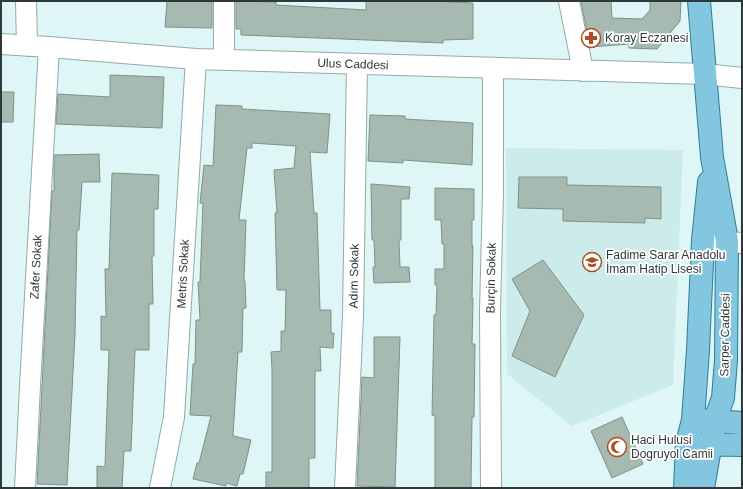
<svg xmlns="http://www.w3.org/2000/svg" width="743" height="489" viewBox="0 0 743 489" font-family="Arial,sans-serif">
	<style>
		.built { fill: #ccecec }
		.building { fill: #a7bab1; stroke: #7f9188 }
		.lines { fill: none; stroke-linecap: round; stroke-linejoin: round }
		.minor-casing { stroke: #94aaaa; stroke-width: 22 }
		.major-casing { stroke: #2f7c97; stroke-width: 24 }
		.minor { stroke: #fff; stroke-width: 20 }
		.major { stroke: #82c6df; stroke-width: 22 }
		.labels { text-anchor: middle; dominant-baseline: central; stroke-width: 3.5; stroke-linejoin: round; paint-order: stroke }
		.poi-label { font-size: 12px; fill: #303939; stroke: #fff; text-anchor: start }
		.street-label { font-size: 12px; fill: #303939; stroke: #fff }
	</style>
	<rect width="100%" height="100%" fill="#dff6f6"/>
	<path class="built" d="M506,148L683,150L673,385L572,426L507,374Z"/>
	<path class="building" d="M167,1H212V28L165,27Z
		M236,1L276,2V5L366,10V1H435L473,3V39L443,40V43L241,35V29H236Z
		M581,1H611L612,18L642,19L650,10V1H681L680,21L657,49L629,48V44L590,47Z
		M110,75L164,77L162,128L56,124L58,94L110,97Z
		M1,92H14L13,122H1Z
		M216,105L242,106V109L330,114L327,153L310,152L314,213H317L320,310H331V333H334L333,348L320,347L321,371H315V458H309V488H266V472H272V370L271,352L281,351V331H285L286,290H277L275,213H277L274,170L294,168L296,146L252,143V148H247L239,220H246L244,281H245L246,308H243L242,352H238L233,436L251,440L243,474H240L237,486L226,483V486L193,479L197,463H199L211,416L190,415L193,364H195L196,320H200L198,282H200L203,203H200L204,165L213,166Z
		M370,115L405,116V119L473,123L472,165L403,160V163L368,161Z
		M99,154L100,182H82L79,230H77L75,335L67,485L37,484L52,191H54V155Z
		M112,173L159,175L158,209H154V256H152L153,304H149V350H135L131,451H124L122,488H97V466L105,467L109,350H101V316L106,317L105,269H109Z
		M519,177H567V185L661,187V219L645,218V223L563,221V209L518,208Z
		M371,184L410,187L409,199H401V240H399L400,267H409L410,282L374,283L373,267H375L374,240H372Z
		M435,188L474,189V220H472V246H473L472,298H473L472,344H475L474,417H472L471,488H435V416L432,415L434,315H436L437,285H435V269H444V244H442L441,220H435Z
		M543,260L584,315L555,377L512,356L530,311L512,279Z
		M374,337H400L395,487L357,486L362,377L374,378Z
		M622,417L643,464L612,478L591,431Z"/>
	<g class="lines">
		<g class="minor-casing">
			<path id="minor" d="M26,1L27,46
				M224,1V60
				M569,1L583,71
				M1,44L49,47L196,59L705,74L742,78
				M703,240L742,243
				M25,488L30,386L49,47
				M160,488L174,417L196,59
				M345,488L353,316L357,64
				M491,488L490,311L493,193V69"/>
		</g>
		<g class="major-casing">
			<path id="major" d="M699,1L712,157L727,241L726,360L723,398L715,420L703,488
				M701,420L742,423
				M696,444L742,445
				M685,488L687,443L693,420L698,350L703,240L709,182"/>
		</g>
		<use href="#minor" class="minor"/>
		<use href="#major" class="major"/>
	</g>
	<defs>
		<g id="pharmacy-ring" transform="scale(1)"><circle r="9.5" fill="#fff" stroke="#b24c22" stroke-width="1.5"/><path d="M-2-6h4v4h4v4h-4v4h-4v-4h-4v-4h4Z" fill="#b24c22"/></g>
		<g id="school-ring" transform="scale(1)"><circle r="9.5" fill="#fff" stroke="#b24c22" stroke-width="1.5"/><path d="M0-5L7-2L0 1L-7-2ZM-4 1L0 2.5L4 1V4Q0 6-4 4Z" fill="#b24c22"/></g>
		<g id="mosque-ring" transform="scale(1)"><circle r="9.5" fill="#fff" stroke="#b24c22" stroke-width="1.5"/><path d="M3.5-4.9A6 6 0 1 0 3.5 4.9A5 5 0 1 1 3.5-4.9Z" fill="#b24c22"/></g>
	</defs>
	<g fill-rule="evenodd">
		<use href="#pharmacy-ring" x="591" y="38"/>
		<use href="#school-ring" x="592" y="262"/>
		<use href="#mosque-ring" x="617" y="447"/>
	</g>
	<g class="labels">
		<g class="poi-label">
			<text x="605" y="38">Koray Eczanesi</text>
			<text x="606" y="255">Fadime Sarar Anadolu<tspan x="606" dy="14">İmam Hatip Lisesi</tspan></text>
			<text x="631" y="440">Haci Hulusi<tspan x="631" dy="14">Dogruyol Camii</tspan></text>
		</g>
		<g class="street-label">
			<text transform="translate(353 64) rotate(2)">Ulus Caddesi</text>
			<text transform="translate(36 267) rotate(-87)">Zafer Sokak</text>
			<text transform="translate(183 274) rotate(-87)">Metris Sokak</text>
			<text transform="translate(354 276) rotate(-89)">Adım Sokak</text>
			<text transform="translate(491 278) rotate(-89)">Burçin Sokak</text>
			<text transform="translate(725 335) rotate(-89)">Sarper Caddesi</text>
		</g>
	</g>
	<rect width="743" height="489" fill="none" stroke="#303939" stroke-width="4"/>
</svg>
